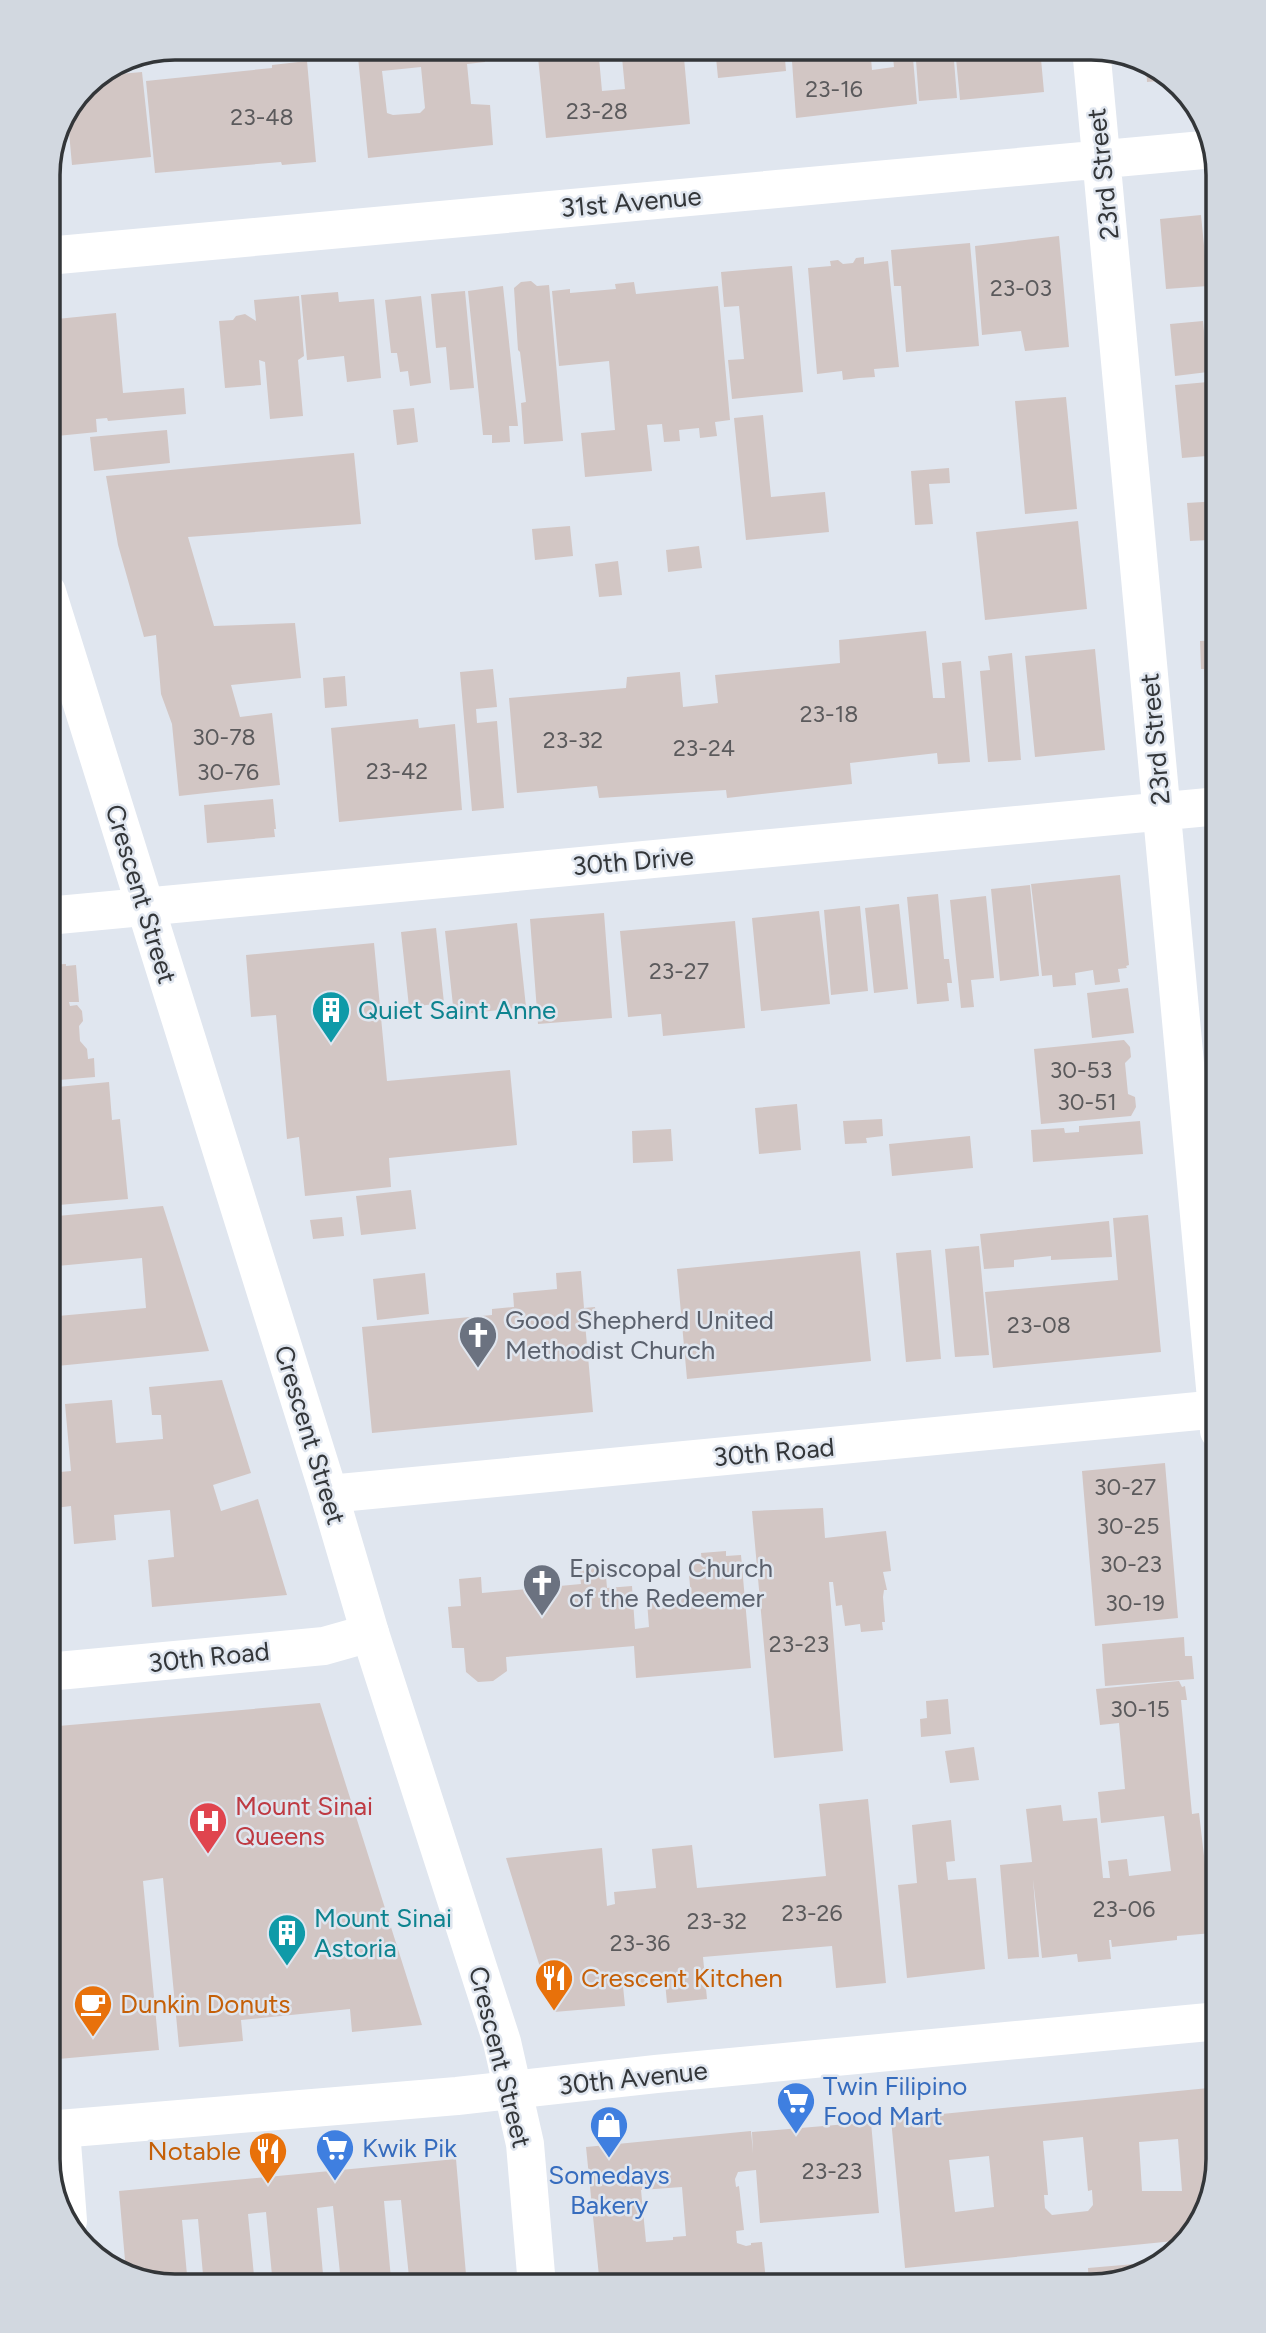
<svg xmlns="http://www.w3.org/2000/svg" width="1266" height="2333" viewBox="0 0 1266 2333" font-family="Figtree,sans-serif">
	<style>
		.building { fill: #d2c6c4; fill-rule: evenodd }
		.lines { fill: none; stroke-linecap: round; stroke-linejoin: round }
		.minor { stroke: #fff; stroke-width: 38 }
		.tertiary { stroke: #fff; stroke-width: 38 }
		.labels { text-anchor: middle; dominant-baseline: central; stroke-width: 5; stroke-linejoin: round; paint-order: stroke }
		.number-label { font-size: 23px; fill: #5b5a5c }
		.street-label { font-size: 26px; fill: #333639; stroke: #e0e6ef }
		.culture-label { font-size: 26px; fill: #0d838f; stroke: #e0e6ef; text-anchor: start }
		.worship-label { font-size: 26px; fill: #5b616d; stroke: #e0e6ef; text-anchor: start }
		.health-label { font-size: 26px; fill: #be3a42; stroke: #e0e6ef; text-anchor: start }
		.food-label { font-size: 26px; fill: #c56008; stroke: #e0e6ef; text-anchor: start }
		.shop-label { font-size: 26px; fill: #366cbe; stroke: #e0e6ef; text-anchor: start }
		.rim { fill: none; stroke: #333639; stroke-width: 3.5 }
	</style>
	<rect width="100%" height="100%" fill="#e0e6ef"/>
	<path class="building" d="M357,47H484L485,62L467,64L471,104L490,105L493,145L368,158ZM421,67L425,108L420,113L393,115L387,113L382,71Z
		M537,47H598L602,91L625,89L621,47H683L690,124L546,138Z
		M715,47H784L786,71L718,78Z
		M791,47H870L872,70L894,67L892,47H912L917,104L796,118Z
		M915,47L953,48L957,98L919,101Z
		M955,48H1040L1044,92L960,100Z
		M307,61L316,162L282,165L281,162L155,173L146,81L272,68V65Z
		M1146,63L1163,69L1167,74L1157,75L1158,81L1147,82Z
		M142,72L151,157L72,165L68,121L85,84L97,76Z
		M1219,214V290L1215,291L1208,215Z
		M1201,215L1208,286L1166,289L1160,219Z
		M1059,236L1069,347L1025,351L1021,331L982,335L975,246Z
		M970,243L979,346L906,352L901,286H894L891,250Z
		M864,257V264L888,261L899,367L874,369L875,377L859,378L843,380L842,371L817,374L808,268L831,266L830,261L838,260L843,264L853,263L856,258Z
		M792,266L803,392L732,399L728,360L744,359L739,306L724,307L721,272Z
		M531,281L537,286L549,285L563,441L524,444L521,403L526,402L520,352L518,350L514,288L521,282Z
		M634,282L636,294L718,286L730,420L715,422L717,436L700,438L699,428L679,430L680,441L664,442L662,424L647,425L652,471L585,477L581,433L615,430L609,361L559,366L552,291L570,289V293L616,289L615,284Z
		M503,286L518,426H509L510,442L492,443V435H483L468,291Z
		M465,291L474,388L450,390L446,347L436,348L431,294Z
		M338,292L339,302L374,299L381,378L347,382L344,356L307,360L301,295Z
		M299,296L304,356L298,360L303,416L270,419L265,362L259,360L261,385L225,388L219,321L233,320L236,316L245,314L256,321L254,300Z
		M421,296L431,383L410,386L408,371L400,372L397,353H391L385,300Z
		M116,313L123,393L184,388L186,414L108,421L107,418L96,419L97,432L57,436L47,400V320Z
		M1203,321L1208,372L1175,376L1170,324Z
		M1219,381V455L1182,458L1175,385Z
		M1066,397L1077,509L1025,514L1015,401Z
		M414,408L418,442L397,445L393,410Z
		M763,415L771,497L825,492L829,532L746,540L734,418Z
		M167,430L170,463L94,471L90,437Z
		M354,453L361,524L188,537L214,626L295,623L301,678L231,685L240,717L272,713L280,785L179,796L172,724L161,694L156,635L144,637L118,545L106,476Z
		M949,468L950,483L929,484L933,524L915,525L911,471Z
		M1219,501V578L1212,579L1209,540L1190,541L1187,503Z
		M1078,521L1087,609L985,620L976,532Z
		M570,526L573,556L535,560L532,529Z
		M699,546L702,568L668,572L666,550Z
		M618,561L622,595L599,597L595,564Z
		M926,631L933,698H945L942,663L961,661L970,762L938,764L937,753L850,763L852,784L727,798L726,790L599,798L597,786L517,793L509,698L626,688L627,677L680,672L683,707L718,703L715,675L840,663L839,640Z
		M1219,640V754H1209L1204,669H1201L1200,641Z
		M1095,649L1105,750L1035,757L1025,656Z
		M1012,653L1021,760L988,762L980,671L990,670L988,656Z
		M493,669L497,707L476,709L477,723L497,721L504,808L472,811L460,672Z
		M345,676L347,706L325,708L323,678Z
		M418,719L419,728L455,724L462,810L339,822L331,728Z
		M273,799L276,829H274L275,837L207,843L204,805Z
		M48,832L57,859L47,860Z
		M1120,875L1129,965L1126,966L1127,968L1118,969L1120,982L1095,985L1093,970L1075,973L1076,985L1053,987L1052,975L1042,976L1031,884Z
		M1030,885L1039,976L1000,981L991,889Z
		M938,894L944,959H949L952,983H947L949,1001L917,1004L907,897Z
		M986,896L994,978L971,980L974,1007L961,1008L950,900Z
		M899,904L908,989L874,993L865,908Z
		M860,906L868,991L831,995L824,910Z
		M819,911L830,1004L761,1011L752,918Z
		M604,913L612,1018L538,1024L530,919Z
		M735,921L745,1028L663,1036L661,1014L628,1017L620,931Z
		M517,923L526,1007L454,1015L445,931Z
		M436,928L444,1003L409,1007L401,932Z
		M374,943L387,1081L510,1070L517,1145L389,1158L391,1187L305,1196L299,1137L287,1139L276,1015L251,1017L246,955Z
		M66,964V966L76,965L79,1002H69L70,1006L77,1005L82,1011L83,1021L79,1026L80,1041L87,1049L88,1059L94,1058L95,1077L47,1081V965Z
		M1128,988L1134,1033L1092,1038L1087,993Z
		M1124,1040L1130,1047L1131,1057L1125,1063L1128,1094L1135,1097L1136,1107L1131,1116L1041,1124L1034,1049Z
		M109,1082L112,1120L120,1119L128,1199L47,1206V1088Z
		M797,1104L801,1150L759,1154L755,1108Z
		M882,1119L883,1136L866,1138L867,1143L845,1144L843,1121Z
		M1140,1121L1143,1154L1033,1162L1031,1130L1064,1128L1065,1133L1079,1132V1126Z
		M671,1129L673,1161L633,1163L632,1131Z
		M970,1136L973,1168L892,1176L889,1144Z
		M411,1190L416,1229L361,1235L356,1196Z
		M163,1206L209,1351L47,1367V1317L146,1308L142,1258L47,1267V1217Z
		M1148,1215L1161,1352L993,1368L985,1292L1118,1280L1113,1218Z
		M342,1217L344,1236L313,1239L310,1220Z
		M1109,1221L1112,1257L1051,1260V1256L1014,1260V1267L984,1269L980,1234Z
		M979,1246L989,1355L955,1357L945,1249Z
		M931,1250L941,1359L906,1362L896,1253Z
		M860,1251L871,1361L687,1379L677,1269Z
		M581,1271L584,1308L595,1307L597,1322L585,1323L593,1412L372,1433L362,1327L492,1315V1309L514,1307L513,1293L557,1289L556,1273Z
		M425,1273L429,1314L377,1320L373,1279Z
		M222,1380L251,1473L213,1485L221,1511L258,1499L287,1595L152,1607L148,1560L174,1557L170,1510L114,1515L116,1540L74,1544L71,1506L47,1509V1462L59,1461L60,1472L71,1471L65,1404L112,1400L116,1443L163,1439L161,1415H152L149,1387Z
		M1165,1463L1178,1618L1095,1626L1082,1471Z
		M823,1508L825,1538L886,1531L891,1571L883,1572L887,1590H884L883,1597L885,1622H882L883,1630L861,1632L860,1624L845,1626L842,1605L836,1606L833,1582H829L843,1751L774,1758L752,1511Z
		M726,1551V1556L741,1555L751,1668L636,1678L634,1646L506,1657L507,1671L493,1681L478,1682L466,1672L464,1648H452L448,1607L461,1606L459,1579L481,1577L482,1593L581,1584L579,1567L605,1565L607,1588L632,1586L635,1629L649,1627L647,1601L691,1597L688,1564L702,1563L701,1553Z
		M1184,1637L1185,1656H1192L1194,1679L1105,1686L1102,1644Z
		M1179,1681L1182,1687L1185,1686L1187,1700H1181L1192,1814L1199,1813L1213,1933L1177,1936V1940L1112,1947L1111,1940H1109L1111,1959L1078,1962L1077,1954L1042,1958L1033,1879L1039,1957L1008,1959L1000,1865L1032,1862L1026,1809L1061,1805L1063,1821L1097,1818L1103,1878H1110L1108,1861L1127,1859L1129,1876L1171,1871L1164,1816L1101,1823L1098,1792L1125,1789L1119,1723L1100,1725L1096,1689Z
		M948,1699L951,1734L921,1737L920,1719L927,1718L926,1701Z
		M320,1703L422,2025L352,2032L350,2009L241,2020L243,2041L179,2047L163,1878L143,1881L159,2050L47,2060V1727Z
		M974,1747L979,1780L950,1783L945,1751Z
		M868,1799L886,1983L836,1988L832,1946L738,1954L703,1957L707,1999L667,2003L665,1982L623,1986L625,2006L554,2012L506,1858L602,1848L607,1906L615,1904L614,1892L656,1888L652,1849L692,1845L697,1888L826,1876L819,1804Z
		M951,1820L955,1861L946,1862L948,1880L976,1878L985,1969L907,1978L898,1885L917,1883L912,1825Z
		M1219,2087V2159L1198,2229L1184,2240L905,2268L891,2119ZM1083,2137L1088,2191L1092,2190L1093,2205L1088,2211L1052,2215L1045,2208L1044,2195H1048L1043,2141ZM1178,2139L1182,2191H1142L1139,2142ZM989,2156L994,2207L955,2212L949,2160Z
		M871,2122L879,2213L760,2223L756,2170L738,2172L735,2179L736,2187L739,2186L744,2230L736,2231L737,2243L746,2246L751,2245V2243L762,2242L766,2281L714,2286H600L586,2147L751,2131L753,2153L752,2132ZM682,2187L686,2236L673,2237V2240L646,2242L641,2190Z
		M456,2159L467,2286H434L433,2275L409,2277L401,2200L384,2201L391,2279L341,2283L333,2206L317,2208L324,2285L273,2286L266,2212L248,2214L255,2286H204L198,2219L182,2220L188,2286L166,2285L126,2272L119,2191Z
		M1158,2262L1141,2276L1089,2286L1088,2268Z
		M1002,2277L1003,2286H939V2284Z"/>
	<g class="lines">
		<path class="minor" d="M1091,48L1219,1431
			M47,256L1214,149
			M47,916L1219,806
			M329,1494L1219,1409
			M47,1672L324,1646L370,1633
			M61,2130L68,2221"/>
		<path class="tertiary" d="M47,592L329,1494L370,1633L502,2042L525,2144L537,2286
			M47,2130L457,2096L656,2074L1219,2021"/>
	</g>
	<defs>
		<g id="building-pin" transform="scale(2.0125)"><path d="M0 17L-7.5 6A9.5 9.5 0 1 1 7.5 6Z" fill="#0f9aa8" stroke="#e0e6ef"/><path d="M-4-6H4V6H1V3H-1V6H-4ZM-2.5-4.3h1.7v1.8h-1.7ZM.8-4.3h1.7v1.8H.8ZM-2.5-1h1.7V.8h-1.7ZM.8-1h1.7V.8H.8Z" fill="#fff"/></g>
		<g id="church-pin" transform="scale(2.0125)"><path d="M0 17L-7.5 6A9.5 9.5 0 1 1 7.5 6Z" fill="#6b7280" stroke="#e0e6ef"/><path d="M-1.2-6h2.4v3.5h3.3v2.4h-3.3V6h-2.4V-.1h-3.3v-2.4h3.3Z" fill="#fff"/></g>
		<g id="hospital-pin" transform="scale(2.0125)"><path d="M0 17L-7.5 6A9.5 9.5 0 1 1 7.5 6Z" fill="#e0444e" stroke="#e0e6ef"/><path d="M-5-5h3v3.5h4V-5h3V5h-3V1.5h-4V5h-3Z" fill="#fff"/></g>
		<g id="restaurant-pin" transform="scale(2.0125)"><path d="M0 17L-7.5 6A9.5 9.5 0 1 1 7.5 6Z" fill="#e8710a" stroke="#e0e6ef"/><path d="M-5-6h1v4h1v-4h1v4h1v-4h1v5L-1.5 .5V6h-2V.5L-5-1ZM5-6V6H3V1.5H1.5Q1.5-4 5-6Z" fill="#fff"/></g>
		<g id="cafe-pin" transform="scale(2.0125)"><path d="M0 17L-7.5 6A9.5 9.5 0 1 1 7.5 6Z" fill="#e8710a" stroke="#e0e6ef"/><path d="M-5.5-4.5H6V0H3Q3 3.5 0 3.5H-2.5Q-5.5 3.5-5.5 0ZM3-3.2v2h1.7v-2ZM-6 4.5H4V6H-6Z" fill="#fff"/></g>
		<g id="supermarket-pin" transform="scale(2.0125)"><path d="M0 17L-7.5 6A9.5 9.5 0 1 1 7.5 6Z" fill="#3f7fe0" stroke="#e0e6ef"/><path d="M-6-5.5h2.5l.6 2H6L4.5 2H-2.5L-4.4-4H-6ZM-1.5 3.2a1.3 1.3 0 1 0 .1 0ZM3 3.2a1.3 1.3 0 1 0 .1 0Z" fill="#fff"/></g>
		<g id="shop-pin" transform="scale(2.0125)"><path d="M0 17L-7.5 6A9.5 9.5 0 1 1 7.5 6Z" fill="#3f7fe0" stroke="#e0e6ef"/><path d="M-5-2.5h2.3a2.7 3.5 0 0 1 5.4 0H5L5.5 6h-11ZM-1.5-2.5h3a1.5 2.3 0 0 0-3 0Z" fill="#fff"/></g>
	</defs>
	<g fill-rule="evenodd">
		<use href="#building-pin" x="331" y="1010"/>
		<use href="#church-pin" x="478" y="1335"/>
		<use href="#church-pin" x="542" y="1583"/>
		<use href="#hospital-pin" x="208" y="1821"/>
		<use href="#building-pin" x="287" y="1933"/>
		<use href="#restaurant-pin" x="554" y="1978"/>
		<use href="#cafe-pin" x="93" y="2004"/>
		<use href="#supermarket-pin" x="796" y="2101"/>
		<use href="#shop-pin" x="609" y="2125"/>
		<use href="#supermarket-pin" x="335" y="2148"/>
		<use href="#restaurant-pin" x="268" y="2151"/>
	</g>
	<g class="labels">
		<g class="number-label">
			<text x="834" y="89">23-16</text>
			<text x="597" y="111">23-28</text>
			<text x="262" y="117">23-48</text>
			<text x="1021" y="288">23-03</text>
			<text x="829" y="714">23-18</text>
			<text x="224" y="737">30-78</text>
			<text x="573" y="740">23-32</text>
			<text x="704" y="748">23-24</text>
			<text x="397" y="771">23-42</text>
			<text x="228" y="772">30-76</text>
			<text x="679" y="971">23-27</text>
			<text x="1081" y="1070">30-53</text>
			<text x="1087" y="1102">30-51</text>
			<text x="1039" y="1325">23-08</text>
			<text x="1125" y="1487">30-27</text>
			<text x="1128" y="1526">30-25</text>
			<text x="1131" y="1564">30-23</text>
			<text x="1135" y="1603">30-19</text>
			<text x="799" y="1644">23-23</text>
			<text x="1140" y="1709">30-15</text>
			<text x="1124" y="1909">23-06</text>
			<text x="812" y="1913">23-26</text>
			<text x="717" y="1921">23-32</text>
			<text x="640" y="1943">23-36</text>
			<text x="832" y="2171">23-23</text>
		</g>
		<g class="street-label">
			<text transform="translate(1103 174) rotate(-96)">23rd Street</text>
			<text transform="translate(631 202) rotate(-5)">31st Avenue</text>
			<text transform="translate(1155 739) rotate(-95)">23rd Street</text>
			<text transform="translate(633 861) rotate(-5)">30th Drive</text>
			<text transform="translate(141 894) rotate(73)">Crescent Street</text>
			<text transform="translate(310 1435) rotate(73)">Crescent Street</text>
			<text transform="translate(774 1452) rotate(-5)">30th Road</text>
			<text transform="translate(209 1657) rotate(-6)">30th Road</text>
			<text transform="translate(500 2057) rotate(76)">Crescent Street</text>
			<text transform="translate(633 2078) rotate(-6)">30th Avenue</text>
		</g>
		<g class="culture-label">
			<text x="358" y="1010">Quiet Saint Anne</text>
			<text x="314" y="1918">Mount Sinai<tspan x="314" dy="30">Astoria</tspan></text>
		</g>
		<g class="worship-label">
			<text x="505" y="1320">Good Shepherd United<tspan x="505" dy="30">Methodist Church</tspan></text>
			<text x="569" y="1568">Episcopal Church<tspan x="569" dy="30">of the Redeemer</tspan></text>
		</g>
		<g class="health-label">
			<text x="235" y="1806">Mount Sinai<tspan x="235" dy="30">Queens</tspan></text>
		</g>
		<g class="food-label">
			<text x="581" y="1978">Crescent Kitchen</text>
			<text x="120" y="2004">Dunkin Donuts</text>
			<text x="241" y="2151" text-anchor="end">Notable</text>
		</g>
		<g class="shop-label">
			<text x="823" y="2086">Twin Filipino<tspan x="823" dy="30">Food Mart</tspan></text>
			<text x="362" y="2148">Kwik Pik</text>
			<text x="609" y="2175" text-anchor="middle">Somedays<tspan x="609" dy="30">Bakery</tspan></text>
		</g>
	</g>
	<path d="M0 0H1266V2333H0ZM175 60H1091A115 115 0 0 1 1206 175V2159A115 115 0 0 1 1091 2274H175A115 115 0 0 1 60 2159V175A115 115 0 0 1 175 60Z" fill="#d2d8e0" fill-rule="evenodd"/>
	<path class="rim" d="M175 60H1091A115 115 0 0 1 1206 175V2159A115 115 0 0 1 1091 2274H175A115 115 0 0 1 60 2159V175A115 115 0 0 1 175 60Z"/>
</svg>
